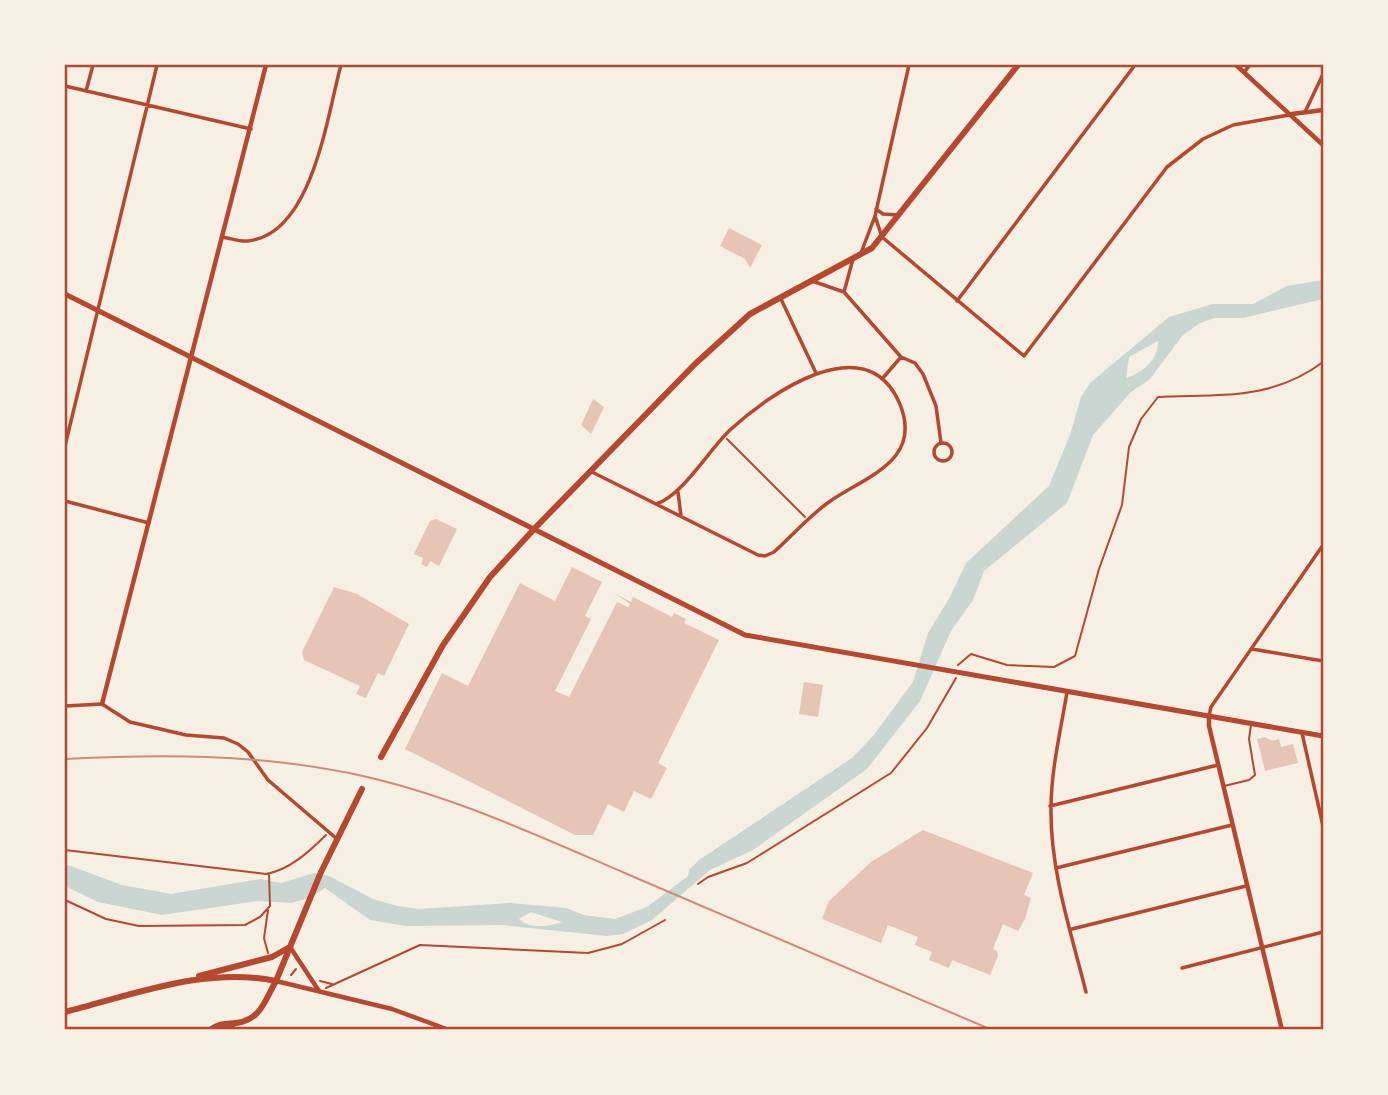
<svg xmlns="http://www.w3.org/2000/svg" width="1388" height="1095" viewBox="0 0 1388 1095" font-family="'Asap Condensed',sans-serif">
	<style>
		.water { fill: #c9d6d2; fill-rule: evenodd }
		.building { fill: #e6c5b7 }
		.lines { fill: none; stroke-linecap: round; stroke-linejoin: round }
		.path { stroke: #b5482f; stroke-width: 2 }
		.service { stroke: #b5482f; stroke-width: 2 }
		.minor { stroke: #b5482f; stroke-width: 3.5 }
		.tertiary { stroke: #b5482f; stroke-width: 4.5 }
		.secondary { stroke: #b5482f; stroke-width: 5 }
		.primary { stroke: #b5482f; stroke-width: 6 }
		.trunk { stroke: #b5482f; stroke-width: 6 }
		.rail { stroke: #cf8b77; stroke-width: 2 }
		.neatline { fill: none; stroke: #b5482f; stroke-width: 2.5 }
	</style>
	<rect width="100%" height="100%" fill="#f6efe4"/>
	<path class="water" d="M1323,280V299L1243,318H1215L1200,323L1182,336L1150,379L1131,392L1093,435L1067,503L984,571L973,600L951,631L920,701L867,769L753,850L710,870L652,920L623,934L607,936L502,925L405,926L370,920L325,888L309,898L291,903L258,901L162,915L98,902L65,886V864L122,885L171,894L261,879L281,883L314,873L329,876L373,899L397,906L419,909L511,903L566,908L584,915L615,919L647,907L688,876L689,870L699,860L852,758L873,736L913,682L928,633L950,597L966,563L1049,486L1070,435L1081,397L1090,383L1169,317L1213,304H1253L1287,286ZM1158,341C1159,360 1141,374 1126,378L1129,357ZM531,912L562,922C549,927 529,929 519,919Z"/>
	<path class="building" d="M729,228L762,245L750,268L745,259L720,246Z
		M593,399L604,407L591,434L581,425Z
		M436,519L457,529L439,566L430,561L427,567L421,564L423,558L414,554L430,521Z
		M572,567L602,582L585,616L591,619L555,691L569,697L617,602L628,607L630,604L614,593L631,602L633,597L672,617L674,613L686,619L684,623L719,640L658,763L667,768L651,799L634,791L624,812L608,804L593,835H575L405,749L442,673L468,686L520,583L555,601Z
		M334,587L357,594L409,624L384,676L378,673L366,698L356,694L360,686L304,660L302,652Z
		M804,682L823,685L818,717L799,714Z
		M1265,737L1272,741L1279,739L1281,747L1293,744L1298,763L1265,771L1257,739Z
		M923,830L1033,873L1024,895L1031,898L1025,919L1018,931L1003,924L993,949L997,951L998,956L990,975L952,960L949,968L929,960L932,952L915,945L918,937L888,925L881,943L822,919L829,901L871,862Z"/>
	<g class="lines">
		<path class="path" d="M727,439L805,517
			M958,665L971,654L1007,665L1054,667L1075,656L1099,569L1122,505L1129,447L1141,419L1158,397C1220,394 1271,401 1323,362
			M65,850L266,874C289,870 309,852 326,835
			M698,884L708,877L747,863L891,773L927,728L956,678
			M65,900L106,919L139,926L245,925L260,917L270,906L269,875
			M268,910L264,938L268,953
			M291,975L296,969
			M320,981L332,984
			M326,988L420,945L588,953L622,944L665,920"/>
		<path class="service" d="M1224,786L1249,780L1255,775L1249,739L1251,725"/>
		<path class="minor" d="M909,65L875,216L882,237L1024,356L1167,167L1203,139L1233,125L1289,115
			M1244,72L1250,65
			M65,86L251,129
			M86,91L93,65
			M1305,112L1323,74
			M876,209L883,214L898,215
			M222,237C230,238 240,242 248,241C313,234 327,115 341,65
			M861,253L875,216
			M812,281L844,292L853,259
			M844,292L901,357L915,363L923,374L936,406L941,443
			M780,297L816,373
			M957,301L1135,65
			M882,379L901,357
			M934 452a9 9 0 1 1 18 0a9 9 0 1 1-18 0Z
			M65,446L157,65
			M592,472L758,555L765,556L774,552C792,536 809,516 829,502C864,477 925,461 899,402C865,326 769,394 730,430C708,451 682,496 656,504
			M678,492L681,516
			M65,501L149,523
			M1252,649L1323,661
			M1067,692C1061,729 1051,770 1051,808C1050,870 1071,932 1086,992
			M65,706L102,704L130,722L186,735L224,738L238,744L248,752L268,780L337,839
			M1209,716L1211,707L1323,545
			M1302,733L1323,826
			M1050,806L1218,765
			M1056,868L1232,825
			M1072,929L1246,886
			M1182,968L1323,932"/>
		<path class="tertiary" d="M1236,65L1323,145
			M1292,114L1323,110
			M102,704L266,65
			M1209,716V726L1282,1030
			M290,947L319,991
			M276,981L392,1009L449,1030"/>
		<path class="secondary" d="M65,294L745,635L1323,736"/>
		<path class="primary" d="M210,1030C220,1023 224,1024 236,1023C261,1020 265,1000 276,981
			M225,1030L235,1023"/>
		<path class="trunk" d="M381,757L443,645L490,577L536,527L695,364L750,314L872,248L1018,65
			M199,976L272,957L288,948
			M65,1012C133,995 206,966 276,981L321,872L362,789"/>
		<path class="rail" d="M65,759C161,754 255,754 349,773C447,793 536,835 627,874C749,927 871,978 992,1030"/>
	</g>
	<rect width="1388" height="1095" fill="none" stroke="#f6efe4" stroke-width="133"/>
	<rect x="66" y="66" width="1256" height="962" class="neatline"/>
</svg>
